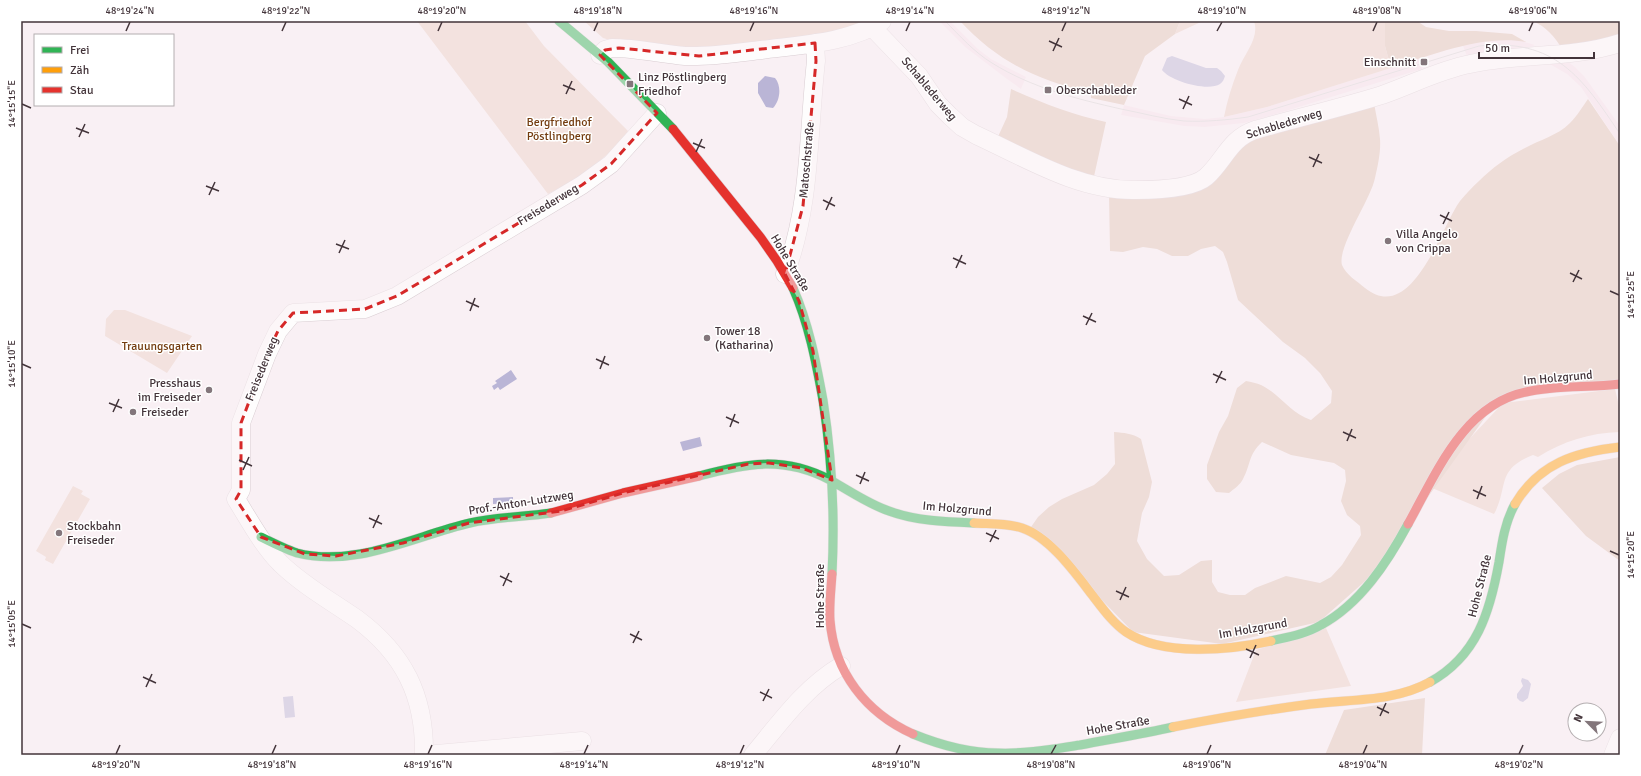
<svg xmlns="http://www.w3.org/2000/svg" width="1641" height="776" viewBox="0 0 1641 776" font-family="Signika,sans-serif">
	<style>
		.built { fill: #f7e3eb }
		.green { fill: #ead1c6 }
		.forest { fill: #e0c5b7 }
		.water { fill: #bab5d6 }
		.lines { fill: none; stroke-linecap: round; stroke-linejoin: round }
		.street-casing { stroke: #d9cdd2; stroke-width: 19 }
		.fast-casing { stroke: #d9cdd2; stroke-width: 10 }
		.slow-casing { stroke: #d9cdd2; stroke-width: 10 }
		.jam-casing { stroke: #d9cdd2; stroke-width: 10 }
		.street { stroke: #fefdfd; stroke-width: 18 }
		.fast { stroke: #30b455; stroke-width: 9 }
		.slow { stroke: #ff9f0a; stroke-width: 9 }
		.jam { stroke: #e5322d; stroke-width: 9 }
		.tram { stroke: #d8d5d6; stroke-width: 1 }
		.marked { fill: none; stroke: #d62828; stroke-width: 3; stroke-dasharray: 8 5; stroke-linejoin: round }
		.ticks { fill: none; stroke: #43343a; stroke-width: 1.5 }
		.poi-dot { fill: #83767b; stroke: #fff; stroke-width: 1.5 }
		.labels { text-anchor: middle; dominant-baseline: central; stroke-width: 3; stroke-linejoin: round; paint-order: stroke }
		.poi-label { font-size: 12px; fill: #43343a; stroke: #fff; text-anchor: start }
		.street-label { font-size: 12px; fill: #43343a; stroke: #fff }
		.park-label { font-size: 12px; fill: #733c0f; stroke: #fff }
		.neatline { fill: none; stroke: #43343a; stroke-width: 1.5 }
		.ticks-label { font-size: 10px; text-anchor: middle; fill: #43343a }
	</style>
	<rect width="100%" height="100%" fill="#f9f0f4"/>
	<path class="built" d="M939,21H950L978,49L991,59L1026,77L1021,89L1007,79L965,47Z
		M1494,39H1515L1535,45L1523,51L1468,59L1463,46Z
		M1419,59L1422,69L1273,115L1244,123L1205,127L1184,126L1121,115L1124,105L1171,116L1205,119L1224,117L1267,107Z
		M1541,59H1564L1575,67L1584,76L1620,126V146L1581,87L1567,74Z"/>
	<path class="green" d="M417,21H525L544,46L628,131L623,141L582,176L548,194Z
		M584,21H861L866,26L852,31L695,52L613,41L603,38Z
		M1180,21H1203L1175,34Z
		M1254,21H1385V46L1391,68L1267,107L1224,117C1227,101 1232,85 1238,70C1244,54 1260,38 1254,21Z
		M114,310H125L192,336L167,373L105,336L106,319Z
		M1615,389L1620,410V432C1589,433 1564,441 1538,457L1533,455C1495,470 1509,487 1494,514L1432,488L1442,468L1503,403Z
		M73,486L83,491L81,494L90,499L53,564L45,560L46,557L36,551Z
		M1326,628L1351,686L1236,702L1256,650Z"/>
	<path class="forest" d="M960,21H1180L1175,34L1145,56L1124,105L1091,98V93C1037,80 998,62 960,21Z
		M1385,21H1417L1426,27L1449,31H1476L1512,34L1526,42C1484,34 1431,55 1391,68L1385,46Z
		M1532,21H1620V36L1562,49C1555,37 1546,26 1532,21Z
		M1011,89C1042,103 1073,115 1106,122L1093,181L996,141L1007,117Z
		M1588,99L1620,146V380L1499,398L1372,575L1319,622L1222,644L1133,632L1031,527L1038,517L1049,507L1062,499L1094,485L1107,474L1115,464L1114,432C1124,433 1132,433 1141,439L1152,482L1149,497L1142,513L1137,541L1147,559L1164,576L1179,575L1201,561L1212,560V582L1218,592L1230,595H1245L1255,588L1286,576L1320,583L1331,577L1342,565L1361,535L1360,526L1347,515L1341,501L1346,481L1345,470L1334,463L1291,455L1262,442C1248,455 1251,464 1243,479C1241,484 1234,489 1229,493L1216,492L1207,479V465L1219,432L1228,416L1237,388L1246,381C1251,382 1257,383 1261,385C1280,394 1291,414 1311,420L1331,403L1332,391L1320,373L1305,358L1283,342L1238,300L1227,262L1223,252L1215,246L1201,249L1188,256H1172L1157,249L1143,247L1123,252L1110,251L1109,193H1180L1251,137L1374,103C1376,115 1379,127 1380,139C1381,151 1378,165 1375,178C1371,199 1337,247 1342,265C1346,275 1357,281 1365,288C1412,326 1441,227 1460,201C1466,194 1472,187 1479,181C1492,168 1507,157 1523,149C1539,140 1557,136 1570,123C1577,116 1583,106 1588,99Z
		M1620,457V561L1586,536L1542,488L1559,474L1577,465Z
		M1425,698L1422,755H1325L1344,710Z"/>
	<path class="water" d="M1172,56L1206,68H1217L1221,71L1225,76C1224,79 1223,82 1220,84C1208,92 1170,81 1162,70L1167,58Z
		M765,76L775,78C782,86 780,101 773,108L766,107L758,93V83Z
		M511,370L517,379L500,390L498,387L494,390L492,386L497,383L495,381Z
		M700,437L702,446L683,451L680,442Z
		M513,497V503L493,504V498Z
		M1522,678L1528,680L1531,684L1528,698L1523,702L1520,701L1517,698V694L1523,686L1521,681Z
		M293,696L295,717L285,718L283,697Z"/>
	<g class="lines">
		<g class="street-casing">
			<path id="street" d="M872,27L919,76L938,104L950,116L962,127L976,135C1026,158 1079,191 1135,190C1154,190 1192,189 1206,177C1224,161 1230,138 1255,130C1297,118 1340,108 1382,95C1411,85 1439,70 1470,64C1519,53 1571,59 1620,43
				M600,55L605,50L612,48C637,48 661,54 685,56C711,57 736,53 761,50C799,45 850,43 882,21
				M785,274C811,206 808,132 816,61L815,43
				M424,755C425,696 404,654 357,619C331,601 304,586 281,564C263,546 249,520 236,499L241,490V423L267,354L278,331L293,313L365,309L397,296L582,185L611,164L657,113
				M425,755L582,741
				M753,755C779,724 805,687 841,666
				M1613,755L1620,738"/>
		</g>
		<g class="fast-casing">
			<path id="fast" d="M559,21L608,62L673,129
				M793,288C809,324 816,362 823,400C832,458 835,516 832,574
				M699,476C747,463 784,456 830,480C850,491 868,504 889,511C916,521 946,522 974,523
				M261,537C273,543 285,549 297,553C356,568 414,536 470,523C496,517 524,517 551,513
				M1271,641C1288,637 1306,634 1321,625C1360,604 1387,563 1408,524
				M1430,682C1477,656 1490,612 1499,562C1502,542 1505,522 1515,504
				M913,734C940,745 969,753 998,753C1026,754 1053,749 1080,745C1111,739 1142,734 1173,727"/>
		</g>
		<g class="slow-casing">
			<path id="slow" d="M1515,504C1539,463 1576,452 1620,447
				M974,523C990,524 1007,523 1022,528C1050,537 1076,574 1093,596C1103,609 1113,623 1126,632C1163,657 1230,650 1271,641
				M1173,727C1219,718 1265,710 1311,704C1351,699 1394,702 1430,682"/>
		</g>
		<g class="jam-casing">
			<path id="jam" d="M673,129L761,238L777,261L793,288
				M551,513L623,493L699,476
				M1408,524C1436,474 1463,405 1526,392C1557,385 1589,388 1620,384
				M832,574C831,590 829,605 830,620C834,672 866,713 913,734"/>
		</g>
		<use href="#street" class="street"/>
		<use href="#fast" class="fast"/>
		<use href="#slow" class="slow"/>
		<use href="#jam" class="jam"/>
		<path class="tram" d="M945,21C960,36 974,52 992,63C1032,88 1077,99 1121,109C1142,113 1163,119 1184,121C1206,122 1227,120 1248,117L1479,46C1555,38 1582,77 1620,134"/>
	</g>
	<path d="M0 0H1641V776H0ZM815,43L816,61L803,206L785,274L799,301L813,351L832,480L802,468L769,463L748,464L623,493L561,511L469,523L403,543L336,556L305,554L261,537L236,499L241,490V423L267,354L278,331L293,313L365,309L397,296L582,185L611,164L657,113L600,55L605,50L619,48L699,56Z" fill="#f9f0f4" fill-opacity=".55" fill-rule="evenodd"/>
	<path class="marked" d="M815,43L816,61L803,206L785,274L799,301L813,351L832,480L802,468L769,463L748,464L623,493L561,511L469,523L403,543L336,556L305,554L261,537L236,499L241,490V423L267,354L278,331L293,313L365,309L397,296L582,185L611,164L657,113L600,55L605,50L619,48L699,56Z"/>
	<path class="ticks" d="M126,31L130,22M282,31L286,22M438,31L442,22M594,31L598,22M750,31L754,22M906,31L910,22M1062,31L1066,22M1217,31L1222,22M1373,31L1377,22M1529,31L1533,22M1049,41L1062,47M1053,51L1059,38M563,85L575,90M566,94L572,81M1179,99L1192,105M22,104L31,108M1183,109L1189,96M76,128L89,133M79,137L85,124M693,143L705,148M696,152L702,139M1309,157L1322,163M1313,167L1319,154M206,186L219,191M209,195L215,182M823,200L835,206M826,210L832,197M1440,215L1452,221M1443,224L1449,212M336,244L349,249M339,253L345,240M953,258L966,264M956,268L962,255M1570,273L1582,279M1573,282L1579,270M1610,291L1619,295M466,301L479,307M470,311L475,298M1083,316L1096,322M1086,325L1092,313M596,359L609,365M22,364L31,368M600,369L605,356M1213,374L1226,380M1216,383L1222,371M109,403L122,408M113,412L119,399M726,417L739,423M730,427L735,414M1343,432L1356,438M1347,441L1352,429M239,460L252,466M243,470L249,457M856,475L869,481M860,484L865,472M1473,490L1486,496M1477,499L1482,486M369,518L382,524M373,528L379,515M986,533L999,539M990,542L996,530M1610,551L1619,555M500,576L512,582M503,586L509,573M1116,591L1129,597M1120,600L1126,587M22,624L31,628M630,634L642,640M633,643L639,631M1246,649L1259,655M1250,658L1256,645M143,677L156,683M146,687L152,674M760,692L772,698M763,701L769,689M1377,707L1389,713M1380,716L1386,703M116,754L120,745M272,754L276,745M428,754L432,745M584,754L588,745M740,754L744,745M896,754L900,745M1051,754L1056,745M1207,754L1211,745M1363,754L1367,745M1519,754L1523,745"/>
	<g class="poi-dot">
		<rect x="1420" y="58" width="8" height="8" rx="2"/>
		<rect x="626" y="80" width="8" height="8" rx="2"/>
		<rect x="1044" y="86" width="8" height="8" rx="2"/>
		<circle cx="1388" cy="241" r="4"/>
		<circle cx="707" cy="338" r="4"/>
		<circle cx="209" cy="390" r="4"/>
		<circle cx="133" cy="412" r="4"/>
		<circle cx="59" cy="533" r="4"/>
	</g>
	<g class="labels">
		<g class="poi-label">
			<text x="1416" y="62" text-anchor="end">Einschnitt</text>
			<text x="638" y="77">Linz Pöstlingberg<tspan x="638" dy="14">Friedhof</tspan></text>
			<text x="1056" y="90">Oberschableder</text>
			<text x="1396" y="234">Villa Angelo<tspan x="1396" dy="14">von Crippa</tspan></text>
			<text x="715" y="331">Tower 18<tspan x="715" dy="14">(Katharina)</tspan></text>
			<text x="201" y="383" text-anchor="end">Presshaus<tspan x="201" dy="14">im Freiseder</tspan></text>
			<text x="141" y="412">Freiseder</text>
			<text x="67" y="526">Stockbahn<tspan x="67" dy="14">Freiseder</tspan></text>
		</g>
		<g class="street-label">
			<text transform="translate(929 89) rotate(50)">Schablederweg</text>
			<text transform="translate(1284 124) rotate(-17)">Schablederweg</text>
			<text transform="translate(807 160) rotate(-85)">Matoschstraße</text>
			<text transform="translate(548 205) rotate(-31)">Freisederweg</text>
			<text transform="translate(790 263) rotate(59)">Hohe Straße</text>
			<text transform="translate(262 369) rotate(-68)">Freisederweg</text>
			<text transform="translate(1558 378) rotate(-5)">Im Holzgrund</text>
			<text transform="translate(521 503) rotate(-9)">Prof.-Anton-Lutzweg</text>
			<text transform="translate(957 509) rotate(5)">Im Holzgrund</text>
			<text transform="translate(1480 586) rotate(-76)">Hohe Straße</text>
			<text transform="translate(820 596) rotate(-90)">Hohe Straße</text>
			<text transform="translate(1253 629) rotate(-10)">Im Holzgrund</text>
			<text transform="translate(1118 726) rotate(-10)">Hohe Straße</text>
		</g>
		<g class="park-label">
			<text x="559" y="122">Bergfriedhof<tspan x="559" dy="14">Pöstlingberg</tspan></text>
			<text x="162" y="346">Trauungsgarten</text>
		</g>
	</g>
	<rect width="1641" height="776" fill="none" stroke="#ffffff" stroke-width="44"/>
	<rect x="34" y="34" width="140" height="72" fill="#ffffff" stroke="#b4aeb0"/>
	<rect x="42" y="47" width="20" height="6" fill="#30b455" stroke="#b4aeb0"/>
	<text x="70" y="54" font-size="12" fill="#43343a">Frei</text>
	<rect x="42" y="67" width="20" height="6" fill="#ff9f0a" stroke="#b4aeb0"/>
	<text x="70" y="74" font-size="12" fill="#43343a">Zäh</text>
	<rect x="42" y="87" width="20" height="6" fill="#e5322d" stroke="#b4aeb0"/>
	<text x="70" y="94" font-size="12" fill="#43343a">Stau</text>
	<g transform="translate(1587 722) rotate(294)"><circle r="19" fill="#ffffff" stroke="#b4aeb0"/>
	<path d="M0-3L7 15L0 10L-7 15Z" fill="#83767b"/>
	<text y="-6" font-size="11" font-weight="bold" text-anchor="middle" fill="#43343a">N</text>
	</g>
	<path d="M1479 52v6h115v-6" fill="none" stroke="#43343a" stroke-width="2"/>
	<text x="1485" y="52" font-size="12" fill="#43343a" stroke="#ffffff" stroke-width="3" paint-order="stroke">50 m</text>
	<rect x="22" y="22" width="1597" height="732" class="neatline"/>
	<g class="ticks-label">
		<text x="130" y="14">48°19'24"N</text>
		<text x="286" y="14">48°19'22"N</text>
		<text x="442" y="14">48°19'20"N</text>
		<text x="598" y="14">48°19'18"N</text>
		<text x="754" y="14">48°19'16"N</text>
		<text x="910" y="14">48°19'14"N</text>
		<text x="1066" y="14">48°19'12"N</text>
		<text x="1222" y="14">48°19'10"N</text>
		<text x="1377" y="14">48°19'08"N</text>
		<text x="1533" y="14">48°19'06"N</text>
		<text transform="translate(11 104) rotate(-90)" y="4">14°15'15"E</text>
		<text transform="translate(1630 295) rotate(-90)" y="4">14°15'25"E</text>
		<text transform="translate(11 364) rotate(-90)" y="4">14°15'10"E</text>
		<text transform="translate(1630 555) rotate(-90)" y="4">14°15'20"E</text>
		<text transform="translate(11 624) rotate(-90)" y="4">14°15'05"E</text>
		<text x="116" y="768">48°19'20"N</text>
		<text x="272" y="768">48°19'18"N</text>
		<text x="428" y="768">48°19'16"N</text>
		<text x="584" y="768">48°19'14"N</text>
		<text x="740" y="768">48°19'12"N</text>
		<text x="896" y="768">48°19'10"N</text>
		<text x="1051" y="768">48°19'08"N</text>
		<text x="1207" y="768">48°19'06"N</text>
		<text x="1363" y="768">48°19'04"N</text>
		<text x="1519" y="768">48°19'02"N</text>
	</g>
</svg>
